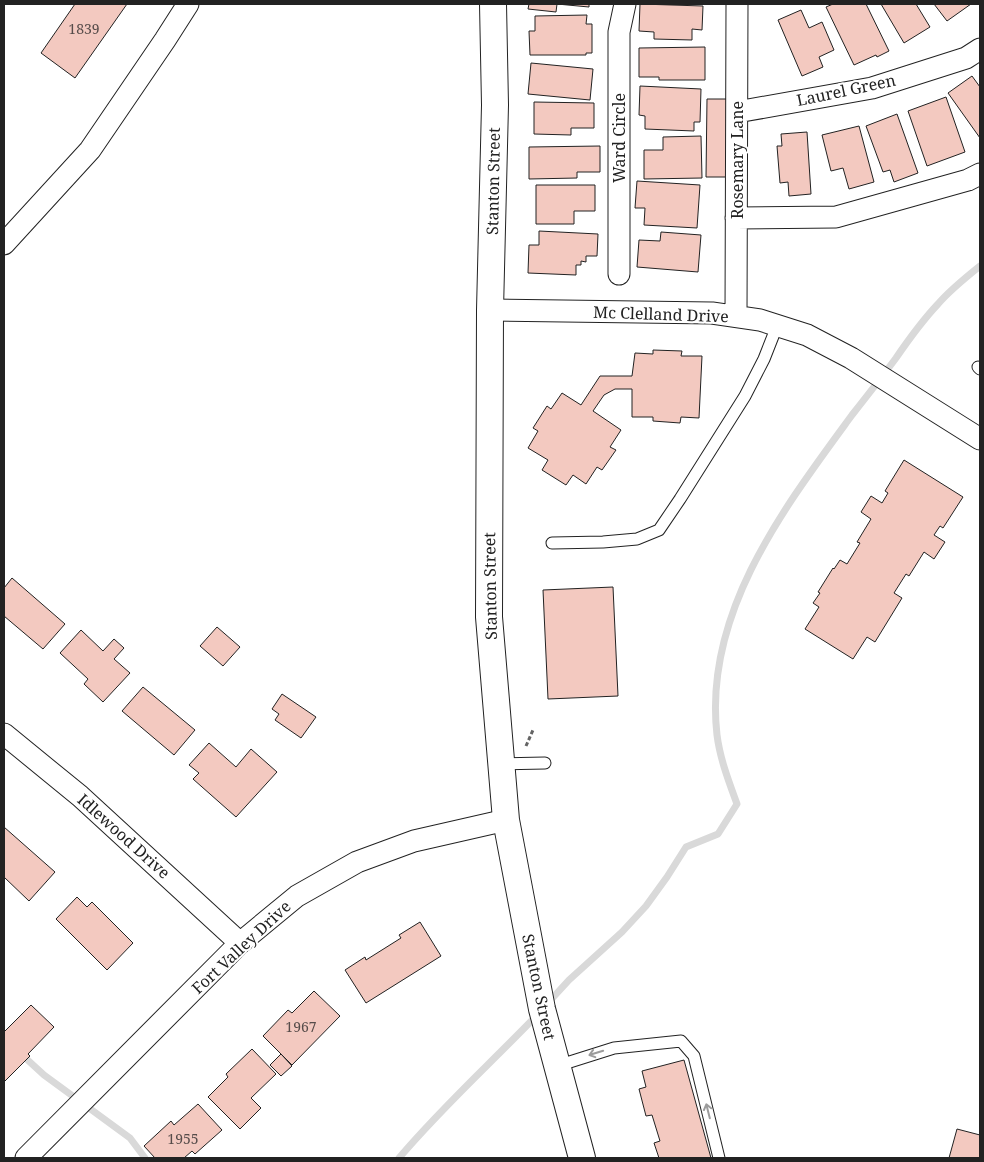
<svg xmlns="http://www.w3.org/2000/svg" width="984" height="1162" viewBox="0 0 984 1162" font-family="'Noto Serif',serif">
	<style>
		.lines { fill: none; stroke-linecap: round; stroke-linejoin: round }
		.stream { stroke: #d9d9d9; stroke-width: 7 }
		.building { fill: #f3c9c0; stroke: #222 }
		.service-casing { stroke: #222; stroke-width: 13 }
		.minor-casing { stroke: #222; stroke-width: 23 }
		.tertiary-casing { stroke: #222; stroke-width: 28 }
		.path { stroke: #646464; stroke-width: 3; stroke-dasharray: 4 2.5; stroke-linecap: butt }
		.service { stroke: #fff; stroke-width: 11 }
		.minor { stroke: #fff; stroke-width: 21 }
		.tertiary { stroke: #fff; stroke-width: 26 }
		.oneway { stroke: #9c9c9c }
		.labels { text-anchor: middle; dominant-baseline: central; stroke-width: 4; stroke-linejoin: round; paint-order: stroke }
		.number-label { font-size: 14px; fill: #564c4a }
		.street-label { font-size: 16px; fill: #222; stroke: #fff }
	</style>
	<rect width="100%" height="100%" fill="#fff"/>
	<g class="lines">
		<path class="stream" d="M547,1004L569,980L622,932L646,906L667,877L686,847L718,834L737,804C729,782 720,759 717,735C703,613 784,508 852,415C867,396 882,377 896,358C909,339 922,321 938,304C950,290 965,278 980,266
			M20,1053L44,1075L130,1138L145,1158
			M399,1158C442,1107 492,1062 538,1014"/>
	</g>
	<path class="building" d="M75,4H127L75,78L41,53Z
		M529,4H589V7L557,4L556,12L528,9Z
		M640,4L703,6L702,30L692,29V40L654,39V32L639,31Z
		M833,4H866L889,51L877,57L876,55L854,65L826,7Z
		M881,4H916L930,27L904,43Z
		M934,4H971L947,21Z
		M801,10L809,28L822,22L834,50L819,57L823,67L802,76L778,20Z
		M587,15L586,24H592V53H586V55H530L529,31H535V16Z
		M705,47V80H659V77H639V48Z
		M531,63L593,69L590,100L528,94Z
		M972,76L980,87V138L948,93Z
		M640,86L701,89L700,122H694V131L645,129V116L639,115Z
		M946,97L965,152L927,166L908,111Z
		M707,99H733L732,177H706Z
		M534,102L594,103V128H571V135L534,134Z
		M897,114L918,173L894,182L890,170L883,172L866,126Z
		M859,126L874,182L849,189L843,168L831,171L822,135Z
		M807,132L811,194L789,196L788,182L780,183L777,146H782L781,134Z
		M701,136L702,178L644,179V150H663V137Z
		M600,146V172H577V178L529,179V147Z
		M637,181L700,185L697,228L644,225L645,208H635Z
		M536,185H595V211H574V224H536Z
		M539,231L598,234L597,256H586V262L581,261V265H576V275L528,273L529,245H539Z
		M661,232L701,235L698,272L637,267L639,240L660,241Z
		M653,350L682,351L681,356H702L699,418L681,417L680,423L653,421V417H632V389H615L604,395L593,411L621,430L610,447L616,450L602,470L597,467L586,484L573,475L566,485L542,470L548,460L528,448L538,431L533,428L547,406L551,409L562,393L581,405L600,376H632L635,353L653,354Z
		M904,460L963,497L943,528L940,526L934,535L945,542L934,559L924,552L909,576L906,574L894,593L902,598L875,642L867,637L853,659L805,629L819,607L813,603L820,593L818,592L833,568L834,569L840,560L847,564L860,543L857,542L871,519L861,512L871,496L882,503L888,493L885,491Z
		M12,578L65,624L43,649L4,616V588Z
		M613,587L618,696L548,699L543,590Z
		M217,627L240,647L223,666L200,646Z
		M81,630L103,651L114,639L124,648L114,659L130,673L103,702L84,684L88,679L60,653Z
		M143,687L195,730L174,755L122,711Z
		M282,694L316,717L301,738L275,720L279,714L272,709Z
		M209,743L236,767L251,749L277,772L236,817L193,779L199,773L189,765Z
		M4,827L55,872L29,901L4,877Z
		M77,897L87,907L92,902L133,943L107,970L56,919Z
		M420,922L441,956L366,1003L345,970L365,957L366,960L401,938L399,935Z
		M314,991L340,1016L292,1065L263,1036L288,1010L292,1013Z
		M31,1005L54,1027L28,1054L30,1056L4,1082V1032Z
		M252,1049L276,1074L251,1098L261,1108L240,1129L208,1097L228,1077L226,1074Z
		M281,1054L292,1066L281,1076L270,1065Z
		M684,1060L711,1158H659L654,1143L660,1141L652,1115L646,1116L639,1089L646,1087L642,1071Z
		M198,1104L222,1130L195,1154L192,1151L184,1158H155L144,1146L171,1121L174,1125Z
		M957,1129L980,1135V1158H949Z"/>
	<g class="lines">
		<g class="service-casing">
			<path id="service" d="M978,367L980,369
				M552,543L603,542L637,539L659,530L680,499L745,396L764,359L777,326
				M501,764L545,763
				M557,1066L614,1048L681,1041L694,1056L719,1158"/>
		</g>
		<g class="minor-casing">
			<path id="minor" d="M737,112L872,88L966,58L980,49
				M736,218L836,217L968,180L980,174
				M4,244L90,150L165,40L188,4
				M619,274V32L625,4
				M490,310L712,313L760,320L807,335L851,358L980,439
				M736,316L737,4
				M4,734L80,796L240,943
				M26,1158L240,943L297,896L357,862L414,841L506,820"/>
		</g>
		<g class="tertiary-casing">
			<path id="tertiary" d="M493,4L495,105L490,310L489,617L506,820L542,1009L582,1158"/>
		</g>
		<path class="path" d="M526,746L533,730"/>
		<use href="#service" class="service"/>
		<use href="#minor" class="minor"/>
		<use href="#tertiary" class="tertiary"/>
	</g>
	<defs><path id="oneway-shaft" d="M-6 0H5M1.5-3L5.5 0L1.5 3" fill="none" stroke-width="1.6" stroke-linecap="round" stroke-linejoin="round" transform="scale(1.25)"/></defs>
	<g class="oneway">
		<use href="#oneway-shaft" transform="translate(596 1053) rotate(163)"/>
		<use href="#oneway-shaft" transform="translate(708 1111) rotate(-104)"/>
	</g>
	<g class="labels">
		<g class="number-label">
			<text x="84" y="28">1839</text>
			<text x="301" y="1026">1967</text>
			<text x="183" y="1138">1955</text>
		</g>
		<g class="street-label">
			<text transform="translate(846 90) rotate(-12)">Laurel Green</text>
			<text transform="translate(619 138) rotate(-90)">Ward Circle</text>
			<text transform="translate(737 160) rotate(-90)">Rosemary Lane</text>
			<text transform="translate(493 181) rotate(-89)">Stanton Street</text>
			<text transform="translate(661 314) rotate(2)">Mc Clelland Drive</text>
			<text transform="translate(490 586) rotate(-91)">Stanton Street</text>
			<text transform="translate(124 836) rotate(42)">Idlewood Drive</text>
			<text transform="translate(241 947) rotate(-43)">Fort Valley Drive</text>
			<text transform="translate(539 987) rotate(78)">Stanton Street</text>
		</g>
	</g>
	<rect width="984" height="1162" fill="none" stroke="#222222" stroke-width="10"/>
</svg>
